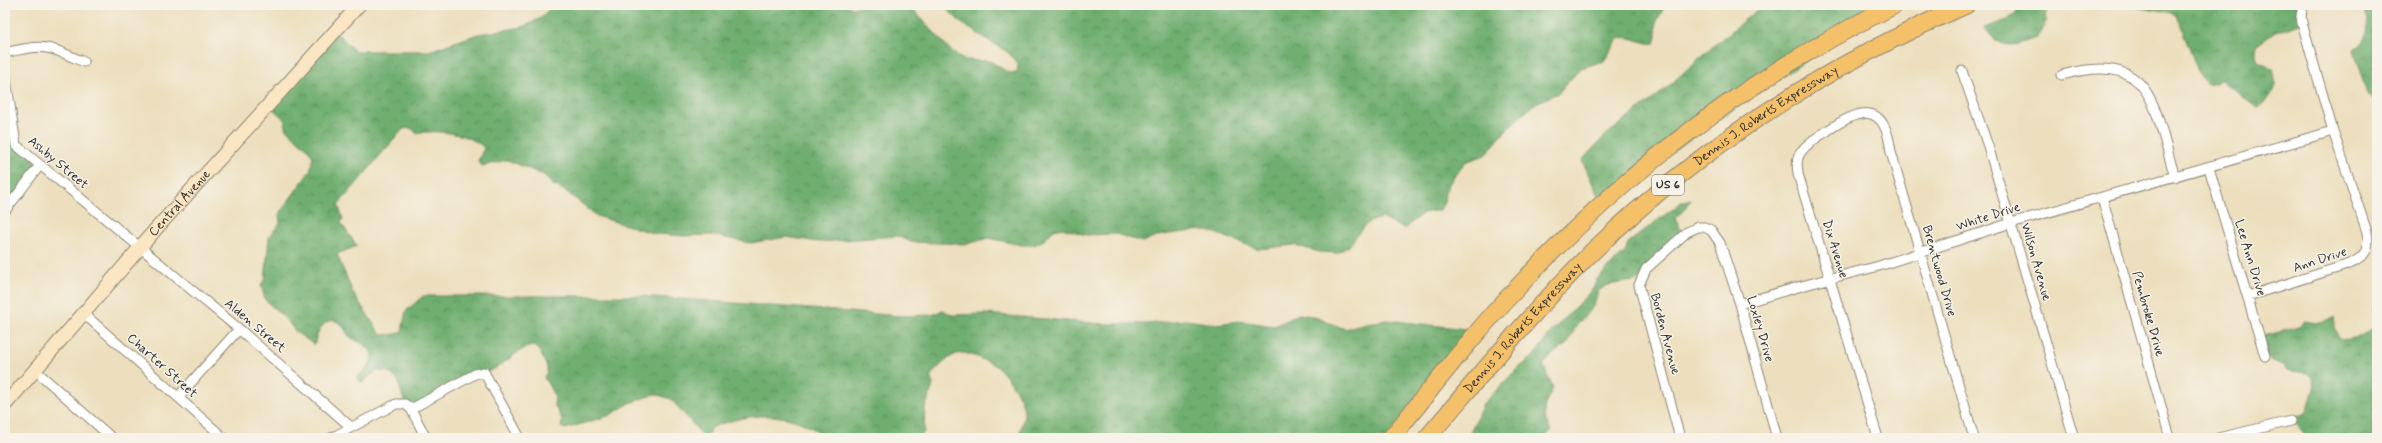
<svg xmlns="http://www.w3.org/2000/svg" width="2382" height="443" viewBox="0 0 2382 443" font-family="Mynerve,sans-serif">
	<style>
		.forest { fill: url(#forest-crowns); stroke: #4d6c4d }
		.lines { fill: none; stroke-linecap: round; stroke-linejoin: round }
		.street-casing { stroke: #8c8574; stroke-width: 11 }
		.secondary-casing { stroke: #8c8574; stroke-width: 15 }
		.highway-casing { stroke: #8c8574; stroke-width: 19 }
		.street { stroke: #fff; stroke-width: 9 }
		.secondary { stroke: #fbe6c3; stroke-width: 13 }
		.highway { stroke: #f4c16a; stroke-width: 17 }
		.labels { text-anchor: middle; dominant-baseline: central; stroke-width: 3; stroke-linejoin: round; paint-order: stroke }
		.shield { fill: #f7f3e8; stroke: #686764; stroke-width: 1 }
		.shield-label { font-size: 12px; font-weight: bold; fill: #2b2b2b }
		.street-label { font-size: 13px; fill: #2b2b2b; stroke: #f7f3e8 }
	</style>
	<defs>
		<pattern id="forest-crowns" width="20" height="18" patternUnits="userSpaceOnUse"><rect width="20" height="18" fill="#6fae6f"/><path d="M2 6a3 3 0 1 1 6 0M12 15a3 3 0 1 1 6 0" fill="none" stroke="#5b8e5b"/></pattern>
	</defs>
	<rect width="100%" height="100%" fill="#f7f3e8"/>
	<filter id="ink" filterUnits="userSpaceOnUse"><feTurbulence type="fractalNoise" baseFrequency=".025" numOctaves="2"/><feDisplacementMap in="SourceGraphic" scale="8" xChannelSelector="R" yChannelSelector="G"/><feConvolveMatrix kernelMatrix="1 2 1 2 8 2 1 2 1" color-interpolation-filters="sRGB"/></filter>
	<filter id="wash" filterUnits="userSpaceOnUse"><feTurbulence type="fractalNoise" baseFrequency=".012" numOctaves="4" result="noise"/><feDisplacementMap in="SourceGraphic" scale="16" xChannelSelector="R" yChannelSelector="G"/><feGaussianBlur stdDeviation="0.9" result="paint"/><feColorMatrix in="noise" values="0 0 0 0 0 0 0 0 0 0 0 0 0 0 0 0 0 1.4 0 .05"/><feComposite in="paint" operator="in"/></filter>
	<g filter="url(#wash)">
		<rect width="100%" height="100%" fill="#eddfbe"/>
		<path class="forest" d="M554,5H817L822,8C832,5 842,3 853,8L863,5H909L953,53L966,60L990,61L1009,73H1017L1018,65L1009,53L964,25L942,5H1665L1656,23L1657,36L1655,43C1642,45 1632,35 1619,38L1604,61L1581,68L1558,93L1536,103L1511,125L1485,155L1465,162L1452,179L1445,192L1444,202L1440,210L1423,213L1404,229L1382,218L1371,221L1363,227L1349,246L1337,253L1319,252L1294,245L1258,249L1215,233L1202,230L1162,235L1142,242L1116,234L1086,235L1062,228L1054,230L1044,240L1034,245H1021L989,238L967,244L911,242L897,236L819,242L786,237L751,243L711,235L685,236L656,234L609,220L597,216L567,192L552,184L544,175L507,160L482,166L478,161L484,148C472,134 434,128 417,134L411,128L403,129L338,205L343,219L341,223L357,246L337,254L353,293L381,335L397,334L402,331L406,311L423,296H643L901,316L932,315L943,310L952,315L986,314L1103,324H1146L1185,320L1215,324L1240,321L1275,326L1299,314L1312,316L1345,329L1365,323L1387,320L1475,330L1387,438H1017C1021,429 1024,421 1024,412C1023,398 1009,379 1000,369C995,364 968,352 961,353C949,354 938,369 930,376L933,385L925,408L924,432L919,438H826C800,415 764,411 731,421C726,423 718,424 713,427C709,429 708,436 705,438L671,399L655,394L632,402L608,416L565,429L561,427L562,420L554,404L555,397L544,377C548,372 548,369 545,363C543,359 541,353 538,349C527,336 498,375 480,373L411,409L405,405L398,380L387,371H376L362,383L357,378C361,371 373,365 372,355C370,344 356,342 349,336C346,333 345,328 342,325C328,312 316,331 315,343L313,344L296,332L285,318L265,300L261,284L265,280L269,237L280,223L279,214L310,171L313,157L308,149L287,130L284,119L270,106L336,32L355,51H429L478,34L523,27L539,19Z
			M1763,5H1889L1600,200L1582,160L1606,135L1662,92L1713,46Z
			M2027,5H2049L2046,9L2047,20L2037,38C2010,47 2002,50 1984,28L2004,21Z
			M2130,5H2297L2301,11L2302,23L2273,33L2257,44L2256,55L2258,62L2273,69L2276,86L2263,105L2257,108L2221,80L2207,84L2199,74L2177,16L2163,11Z
			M2362,5H2377V105L2368,94L2354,50C2373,37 2368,23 2362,5Z
			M15,141L39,165L5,212V144Z
			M1691,199L1683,211L1675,218L1684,235L1639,280L1608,285L1599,290L1594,305L1577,325L1567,344L1554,353L1543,365L1553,388C1543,408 1540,411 1551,431L1544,438H1468L1483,404L1516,370L1533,357L1551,332L1592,290L1597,279L1625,252L1628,243L1683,201Z
			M2377,305V438H2310C2301,433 2302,427 2291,421L2307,412L2314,389L2313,378L2307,373L2286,370L2284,366L2265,357L2260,337L2299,327L2304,321L2316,323L2334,318C2335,323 2335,330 2337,334C2343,347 2367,333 2374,328L2376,321L2373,309Z"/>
	</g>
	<g filter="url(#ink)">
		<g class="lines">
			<g class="street-casing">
				<path id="street" d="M5,53C45,43 47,46 84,62
					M1962,71L1988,146L2074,438
					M5,72L16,145L239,329L351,427
					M2062,75C2155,50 2153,106 2175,177
					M2209,168L2265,356
					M2102,197L2170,438
					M5,211L40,165
					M2248,296L2350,264C2365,257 2370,249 2367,232L2333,131L2302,23L2301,16L2303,5
					M1740,304L1805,285L1879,266L2011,223L2333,131
					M83,313L224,438
					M35,370L112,438
					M178,397L239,329
					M411,409L475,374L484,372L520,438
					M411,409L426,438
					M331,438L396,404H405L411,409
					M1680,438L1639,285L1646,269L1687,232L1698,227H1704L1711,230L1720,243L1740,304L1777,438
					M1878,438L1798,174C1798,169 1796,163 1798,158C1801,147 1815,139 1824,133C1859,108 1885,100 1891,152L1974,438
					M2218,438L2291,421"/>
			</g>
			<g class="secondary-casing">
				<g id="secondary">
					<path id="s1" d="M5,405L155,230L359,5"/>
				</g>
			</g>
			<g class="highway-casing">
				<g id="highway">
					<path d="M1391,438C1433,387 1473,334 1519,286C1627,170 1753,74 1895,5"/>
					<path id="s2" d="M1427,438C1480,376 1532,312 1590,254C1699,148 1827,65 1966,5"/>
				</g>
			</g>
			<use href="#street" class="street"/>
			<use href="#secondary" class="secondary"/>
			<use href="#highway" class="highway"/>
		</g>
	</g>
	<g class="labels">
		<rect class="shield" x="1652" y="175" width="32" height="20" rx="3"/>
		<g class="shield-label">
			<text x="1668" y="185">US 6</text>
		</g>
		<g class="street-label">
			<text stroke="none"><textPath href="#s2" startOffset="470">Dennis J. Roberts Expressway</textPath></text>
			<text transform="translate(58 163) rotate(40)">Ashby Street</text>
			<text stroke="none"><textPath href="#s1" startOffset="267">Central Avenue</textPath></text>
			<text transform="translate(1988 217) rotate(-18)">White Drive</text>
			<text transform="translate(1835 249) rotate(73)">Dix Avenue</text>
			<text transform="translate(2250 258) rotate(73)">Lee Ann Drive</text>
			<text transform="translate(2320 260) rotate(-18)">Ann Drive</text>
			<text transform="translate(2036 262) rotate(74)">Wilson Avenue</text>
			<text transform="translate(1939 271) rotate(74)">Brentwood Drive</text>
			<text transform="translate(2148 314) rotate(74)">Pembroke Drive</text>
			<text transform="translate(255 326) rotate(40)">Alden Street</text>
			<text stroke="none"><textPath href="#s2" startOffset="146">Dennis J. Roberts Expressway</textPath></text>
			<text transform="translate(1760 329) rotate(74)">Loxley Drive</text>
			<text transform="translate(1665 334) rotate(75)">Borden Avenue</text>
			<text transform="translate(162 366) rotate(42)">Charter Street</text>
		</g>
	</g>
	<rect width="2382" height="443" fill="none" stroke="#f7f3e8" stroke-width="20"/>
</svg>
